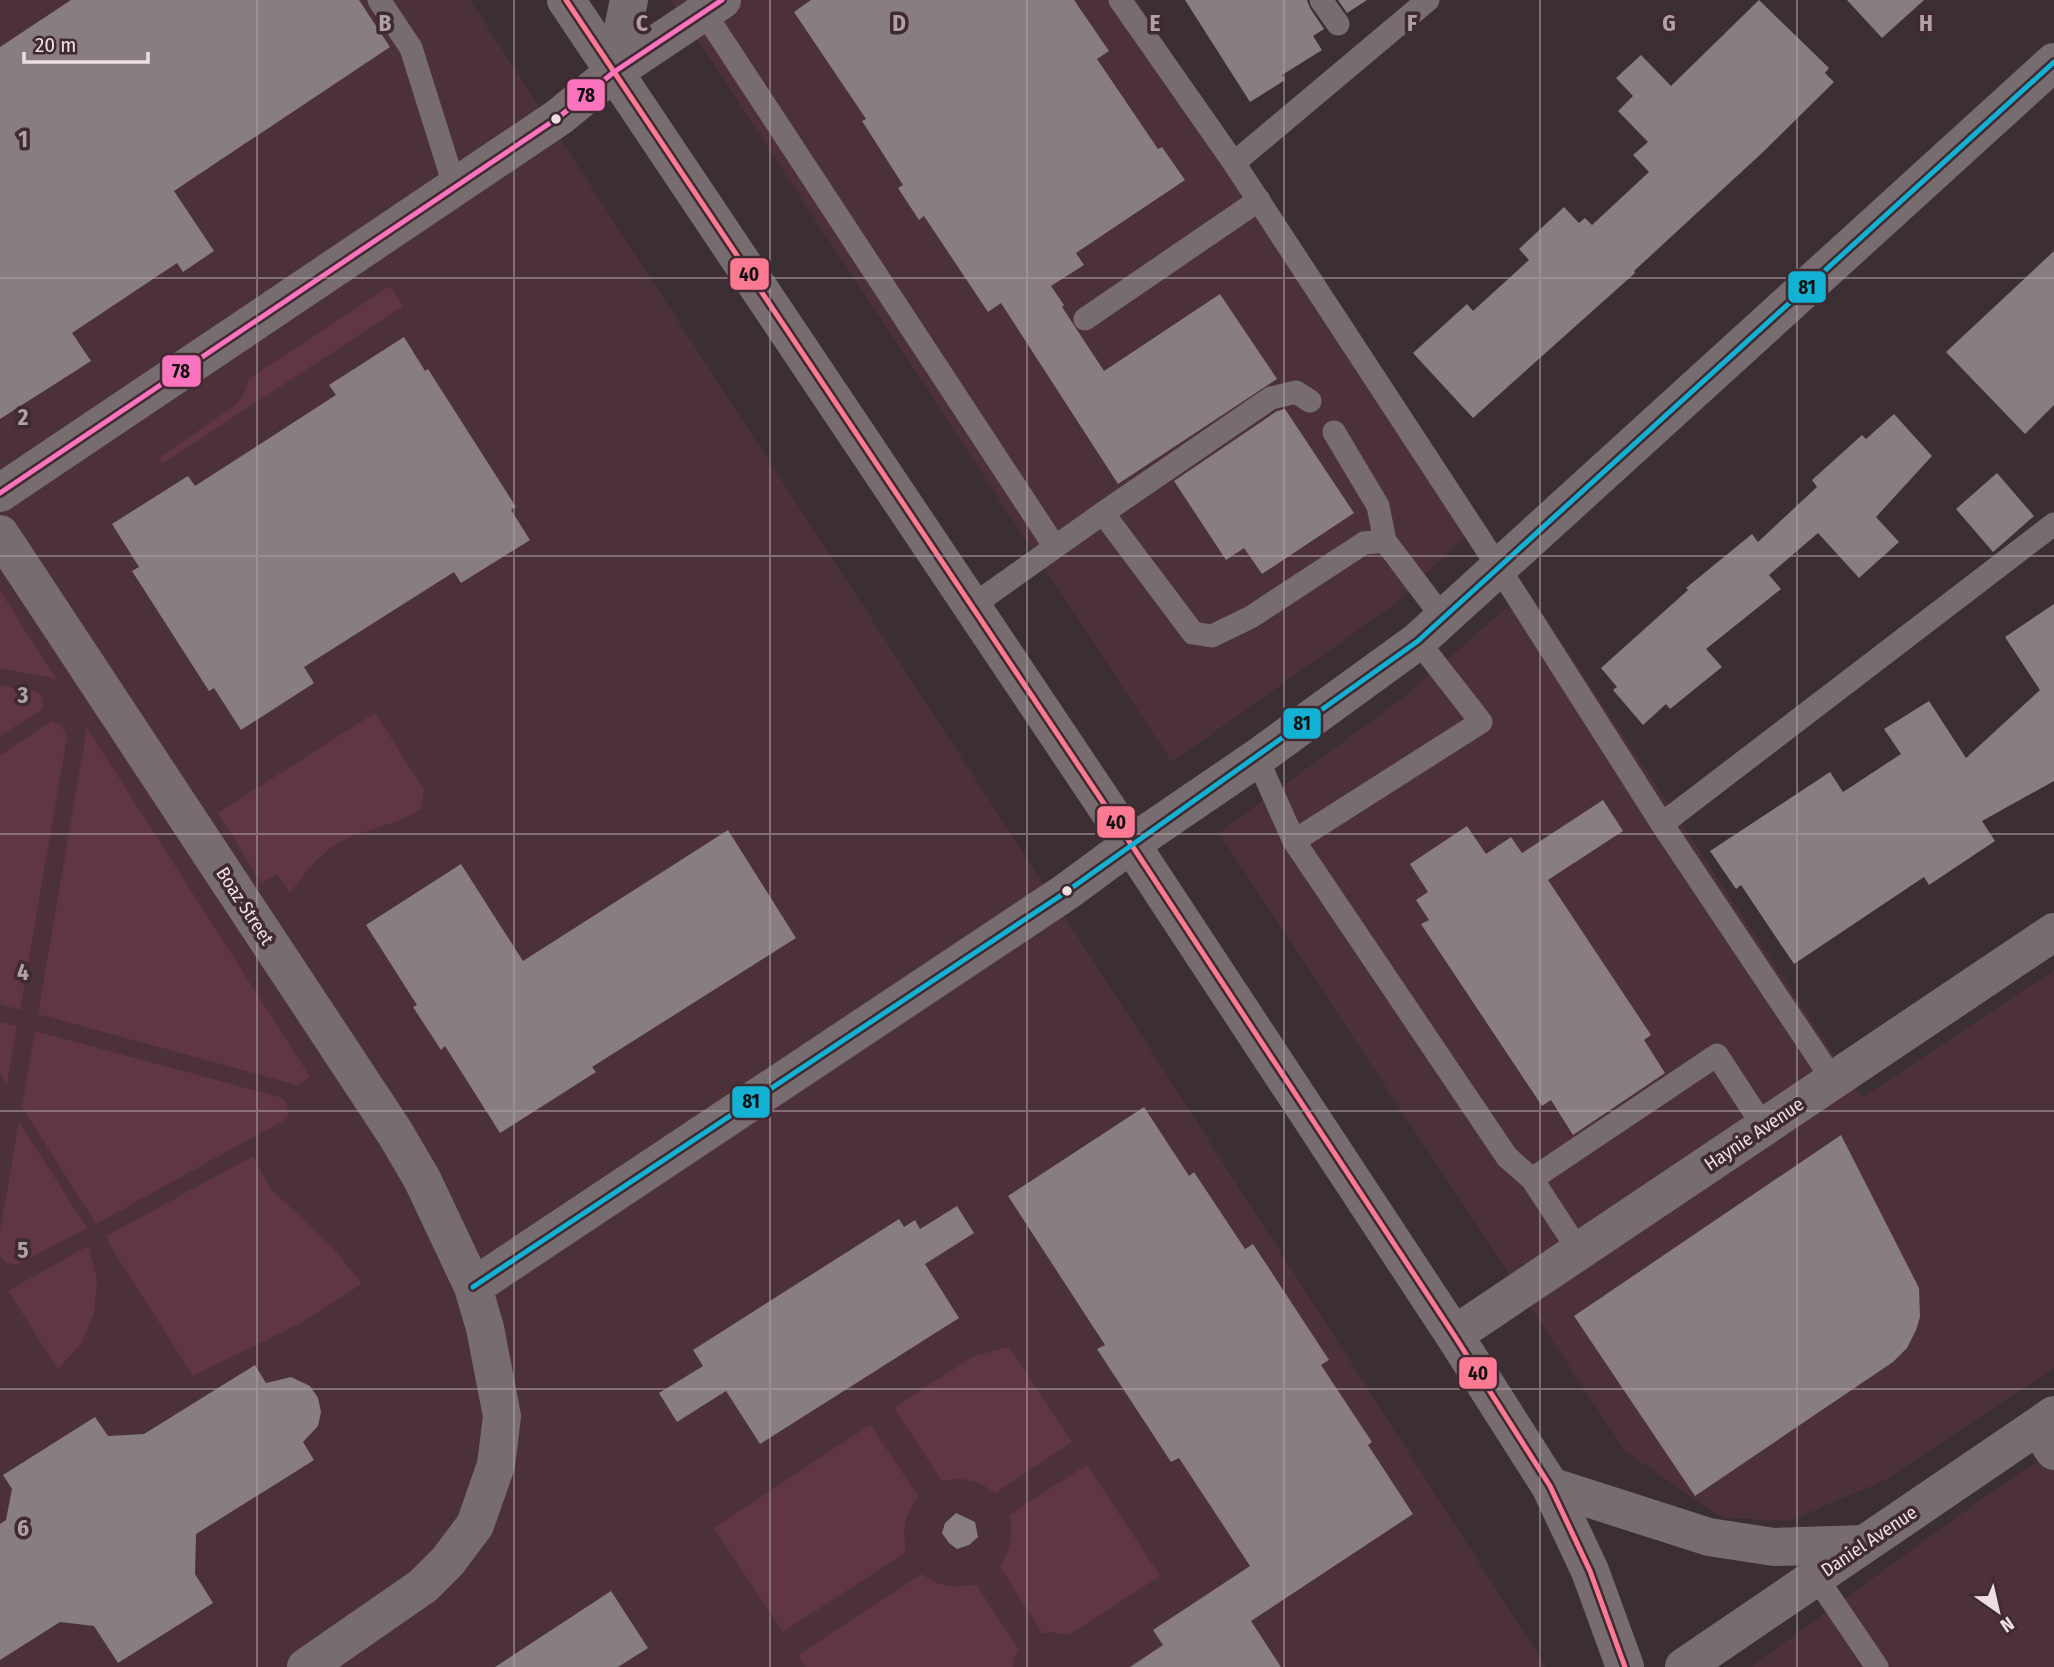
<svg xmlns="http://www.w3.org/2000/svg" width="2054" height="1667" viewBox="0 0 2054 1667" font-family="'Fira Sans Condensed',sans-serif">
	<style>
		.built { fill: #4c3139 }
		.green { fill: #613644 }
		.building { fill: #887d80 }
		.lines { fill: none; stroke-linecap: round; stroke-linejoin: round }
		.service { stroke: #776d70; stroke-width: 23 }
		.minor { stroke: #776d70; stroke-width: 38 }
		.tertiary { stroke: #776d70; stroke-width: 38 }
		.bus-1-casing { stroke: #402a31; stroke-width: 10 }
		.bus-2-casing { stroke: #402a31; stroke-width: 10 }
		.bus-3-casing { stroke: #402a31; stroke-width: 10 }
		.bus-1 { stroke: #fe7a93; stroke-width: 5 }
		.bus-2 { stroke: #fc73be; stroke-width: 5 }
		.bus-3 { stroke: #13b2d5; stroke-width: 5 }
		.grid { fill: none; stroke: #afa1a5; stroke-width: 2; stroke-opacity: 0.55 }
		.bus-dot { fill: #eddee2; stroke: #402a31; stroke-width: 2.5 }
		.labels { text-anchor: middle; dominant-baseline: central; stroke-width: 7; stroke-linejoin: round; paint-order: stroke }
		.street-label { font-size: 19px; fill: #eddee2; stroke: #402a31 }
		.grid-label { font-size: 23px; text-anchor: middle; font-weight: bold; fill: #afa1a5; stroke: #402a31; stroke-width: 7; stroke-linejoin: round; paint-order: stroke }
		.line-badge { stroke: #402a31; stroke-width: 2.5 }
		.pale-badge-label { font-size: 19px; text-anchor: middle; font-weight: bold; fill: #111 }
	</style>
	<rect width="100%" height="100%" fill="#3b2f33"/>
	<path class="built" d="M0,0H470L1131,1019L1546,1667H0Z
		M671,0H1136L1481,521L1395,604L1172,762Z
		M1527,590L1862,1098L2054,970V1368L1887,1479L1790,1521L1723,1518L1625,1451L1219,833L1404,697Z
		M2054,1450V1667H1751L1979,1501Z"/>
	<path class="green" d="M390,286L403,306L162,464L159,458L237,404L245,392L249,379Z
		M0,591L56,679L0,668Z
		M0,685L37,692L41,696L44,708L0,736Z
		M375,713L424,790L421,809C400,823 373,828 350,837C324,848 306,871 290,893L277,874L262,883L218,813Z
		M52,721L61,725L67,737L20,1010L0,1004V755Z
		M87,728L310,1077L297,1085L38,1014Z
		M0,1022L17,1026L7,1084L0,1073Z
		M35,1031L279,1097L286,1102L289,1115L286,1119L96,1224L22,1107Z
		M19,1122L87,1228L17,1265L6,1263L0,1256V1232Z
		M253,1156L270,1188L333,1248L362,1284L297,1325L193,1376L108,1242V1235Z
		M88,1246L97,1279L94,1313L81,1344L58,1369L8,1291Z
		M1009,1347L1072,1442L995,1493C979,1480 962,1476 942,1481L894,1408L974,1356Z
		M870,1425L918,1496C905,1514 902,1529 906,1552L783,1632L714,1528Z
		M1087,1465L1160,1576L1069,1635L1052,1632L1043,1634L1000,1567C1010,1550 1014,1536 1009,1515Z
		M922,1574C938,1587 955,1589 976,1584L1019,1650L1014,1657L1013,1667H806L798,1655Z"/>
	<path class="building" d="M71,0H359L390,47L174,191L214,251L183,272L177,263L72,333L91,361L0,419V47Z
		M811,0H1074L1109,51L1097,59L1158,149L1162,147L1185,180L1076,253L1084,265L1051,286L1064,305L1062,307L1104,371L1220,294L1277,379L1118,484L1001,303L988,312L924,216L919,220L898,188L903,185L862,121L866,119L794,12Z
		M1185,0H1307L1310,8L1324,29L1313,36L1322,50L1282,75L1285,80L1250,102Z
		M1338,0H1367L1347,13Z
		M1759,0L1829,68L1825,73L1834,82L1762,153L1634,271L1635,273L1473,418L1413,353L1467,304L1473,311L1529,260L1519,249L1564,207L1579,223L1585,218L1592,225L1649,172L1633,155L1648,142L1618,111L1633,96L1616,78L1641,55L1671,86Z
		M1847,0H1924L1882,38Z
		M2054,251V405L2025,434L1946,352Z
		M404,337L425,371L428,369L516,507L511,510L530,540L461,583L454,572L304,667L314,683L241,730L214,688L209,691L132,571L139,567L112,524L188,476L195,486L336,395L329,385Z
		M1285,409L1354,513L1262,574L1244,548L1226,560L1174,481L1277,411Z
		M1894,414L1932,456L1876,517L1899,542L1859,578L1818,533L1769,575L1781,589L1706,649L1722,667L1670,709L1666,704L1643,725L1613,690L1617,687L1601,668L1688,590L1686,588L1752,534L1758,542L1817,487L1812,480L1862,435L1866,439Z
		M1997,473L2034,516L1993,552L1956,509Z
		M2054,604V781L1982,821L1995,841L1929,885L1924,877L1794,964L1741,885L1736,889L1710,851L1830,772L1843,792L1901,754L1884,729L1929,701L1966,758L2040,690L2005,637Z
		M1603,800L1623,831L1548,880L1651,1035L1644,1040L1665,1073L1573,1135L1551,1100L1542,1106L1421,924L1429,920L1416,900L1428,892L1410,864L1467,826L1486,854L1511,837L1522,853Z
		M728,830L796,938L592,1067L596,1072L500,1133L445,1046L441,1050L413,1007L417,1005L366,925L461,864L523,961Z
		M1144,1107L1189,1176L1194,1172L1245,1249L1253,1244L1329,1360L1321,1365L1372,1442L1368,1445L1413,1514L1251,1621L1281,1667H1130L1163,1645L1153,1630L1250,1566L1179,1458L1171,1462L1097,1349L1105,1345L1008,1196Z
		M1841,1135L1919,1288L1920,1317L1916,1330L1907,1348L1893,1362L1695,1496L1574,1316Z
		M957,1206L974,1233L925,1264L959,1318L760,1444L726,1391L677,1422L659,1393L703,1366L693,1350L899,1219L904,1227L915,1220L920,1229Z
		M255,1365L266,1383L291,1377L310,1386L318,1398L321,1412L318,1426L303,1442L314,1460L196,1534L195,1574L213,1603L118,1663L94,1626L60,1622L0,1660V1524L6,1520L12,1489L3,1475L95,1417L108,1436L144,1434Z
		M956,1513L975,1522L978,1537L969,1545L957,1549L949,1543L942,1533L945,1523Z
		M611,1591L648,1648L618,1667H495Z"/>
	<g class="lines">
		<path class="service" d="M379,0L411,48L455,188
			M1120,0L1234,163L1499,568L1662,824L1833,1080
			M1321,0L1338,24
			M698,3L1055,547
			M1234,163L1428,0
			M1085,319L1259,200
			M1334,432L1378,506L1385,541
			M1103,513L1271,398L1296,392L1310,401
			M972,606L1103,513L1193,633L1212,636L1251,617L1364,543L1385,541L1443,618
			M1257,758L1294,841L1481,722L1418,641
			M1662,824L2054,524
			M1294,841L1507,1157L1532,1179L1579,1251
			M1532,1179L1717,1055L1764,1127
			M1816,1577L1877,1667"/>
		<path class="minor" d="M614,72L629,0
			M0,493L559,117L614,72L722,0
			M0,534L395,1133L422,1179L473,1287L485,1328L502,1416L496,1465L475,1525L448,1561L423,1586L306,1667
			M473,1287L1066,892L1131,844
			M1454,1335L2054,932
			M2038,1427L2054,1451"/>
		<path class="tertiary" d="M566,0L1131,844L1454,1335L1550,1486L1590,1571L1625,1667
			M1131,844L1257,758L1418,641L2054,62
			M1550,1486L1709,1537L1774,1547L1864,1544
			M1684,1667L2054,1415"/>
		<g class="bus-1-casing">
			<path id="bus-1" d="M566,0L1131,844L1454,1335L1550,1486L1590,1571L1625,1667"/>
		</g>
		<g class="bus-2-casing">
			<path id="bus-2" d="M0,493L559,117L614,72L722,0"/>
		</g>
		<g class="bus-3-casing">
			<path id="bus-3" d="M473,1287L1066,892L1418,641L2054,62"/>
		</g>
		<use href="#bus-1" class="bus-1"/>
		<use href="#bus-2" class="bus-2"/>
		<use href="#bus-3" class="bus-3"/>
	</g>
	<path class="grid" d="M257,0V1667M514,0V1667M770,0V1667M1027,0V1667M1284,0V1667M1540,0V1667M1797,0V1667M0,278H2054M0,556H2054M0,834H2054M0,1111H2054M0,1389H2054"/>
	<g class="bus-dot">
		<circle cx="556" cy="119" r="6"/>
		<circle cx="1067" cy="891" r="6"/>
	</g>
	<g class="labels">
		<g class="street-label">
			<text transform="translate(245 906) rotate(57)">Boaz Street</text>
			<text transform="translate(1754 1134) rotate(-34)">Haynie Avenue</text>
			<text transform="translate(1869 1541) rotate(-34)">Daniel Avenue</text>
		</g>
	</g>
	<g class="grid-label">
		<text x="385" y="31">B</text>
		<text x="642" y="31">C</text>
		<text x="899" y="31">D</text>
		<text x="1155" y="31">E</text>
		<text x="1412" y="31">F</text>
		<text x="1669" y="31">G</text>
		<text x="1926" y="31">H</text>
		<text x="23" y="147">1</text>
		<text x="23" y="425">2</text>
		<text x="23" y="703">3</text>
		<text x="23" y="980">4</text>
		<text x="23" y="1258">5</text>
		<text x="23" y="1536">6</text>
	</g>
	<g class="line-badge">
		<rect x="566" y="78" width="40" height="34" rx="7" fill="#fc73be"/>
		<rect x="729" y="257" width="41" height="34" rx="7" fill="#fe7a93"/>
		<rect x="1787" y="270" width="40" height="34" rx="7" fill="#13b2d5"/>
		<rect x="161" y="354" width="41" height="34" rx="7" fill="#fc73be"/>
		<rect x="1282" y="707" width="40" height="33" rx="7" fill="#13b2d5"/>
		<rect x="1096" y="805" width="40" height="34" rx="7" fill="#fe7a93"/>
		<rect x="731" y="1085" width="40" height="34" rx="7" fill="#13b2d5"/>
		<rect x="1458" y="1356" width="40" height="34" rx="7" fill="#fe7a93"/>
	</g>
	<g class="pale-badge-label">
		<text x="586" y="102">78</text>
		<text x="749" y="281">40</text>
		<text x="1807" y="294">81</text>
		<text x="181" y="378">78</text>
		<text x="1302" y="730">81</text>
		<text x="1116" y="829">40</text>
		<text x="751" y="1108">81</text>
		<text x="1478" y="1380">40</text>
	</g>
	<g transform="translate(1998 1611) rotate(146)" stroke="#402a31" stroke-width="5" paint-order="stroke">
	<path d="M0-5L12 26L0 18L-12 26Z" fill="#eddee2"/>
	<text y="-10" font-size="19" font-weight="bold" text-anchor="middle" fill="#eddee2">N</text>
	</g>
	<path d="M24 52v10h124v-10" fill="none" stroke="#eddee2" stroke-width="3.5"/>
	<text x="35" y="52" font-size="21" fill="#eddee2" stroke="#402a31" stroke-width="5" paint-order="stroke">20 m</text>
</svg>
